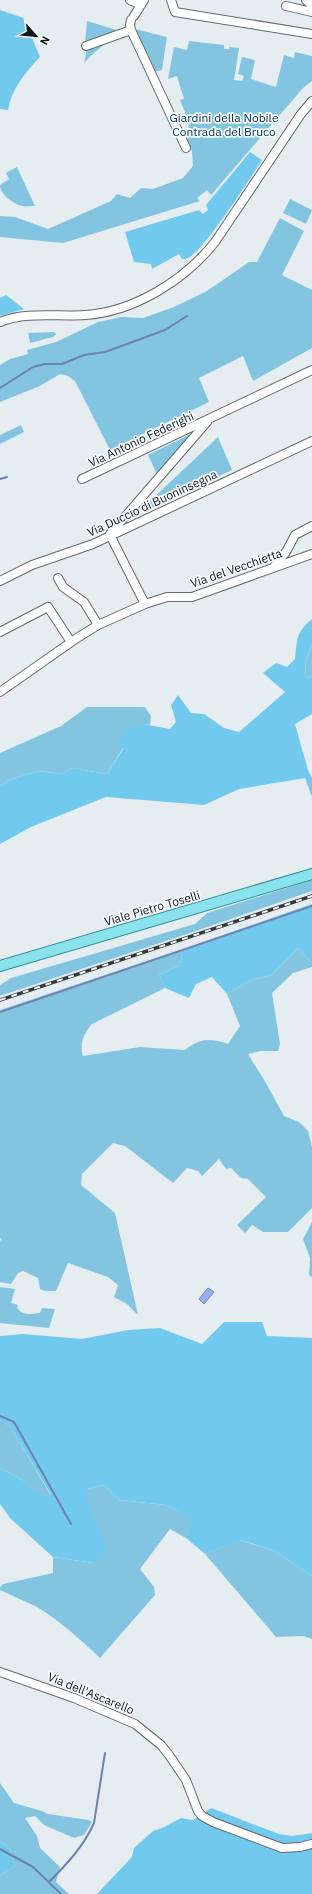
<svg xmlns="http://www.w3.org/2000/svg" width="312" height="1894" viewBox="0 0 312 1894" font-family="'IBM Plex Sans',sans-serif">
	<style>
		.green { fill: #83c5e1 }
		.forest { fill: #72c9ee }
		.water { fill: #94aff0; stroke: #6e82b0 }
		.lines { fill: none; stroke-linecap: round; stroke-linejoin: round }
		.stream { stroke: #6e82b0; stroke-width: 2 }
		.minor-casing { stroke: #63696c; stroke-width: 10 }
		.major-casing { stroke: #2e8e9a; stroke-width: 12 }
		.minor { stroke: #fff; stroke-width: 8 }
		.major { stroke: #89e2ec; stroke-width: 10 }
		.rail-casing { stroke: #36393a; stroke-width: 3.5 }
		.rail { stroke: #f3fafe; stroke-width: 2; stroke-dasharray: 6; stroke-linecap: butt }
		.labels { text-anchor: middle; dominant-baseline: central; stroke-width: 3.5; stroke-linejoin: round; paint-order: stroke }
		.park-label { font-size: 12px; fill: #073140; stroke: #f3fafe }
		.street-label { font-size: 12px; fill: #161819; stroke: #f3fafe }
	</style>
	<rect width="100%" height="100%" fill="#e6edf0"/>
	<path class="green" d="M87,21L120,31L85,44Z
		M135,29L167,37L162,70L154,72Z
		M111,41C99,47 93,54 84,63L87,49Z
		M189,41L224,45V49H229V47L239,48L234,80L242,81L244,76L238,74L242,57L255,60L251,79L276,87L284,55L294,58L295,52L312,56V81L303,88L211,195L207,190L197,198L200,201L63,243L0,237V216L15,217L48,229L111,201L117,194L130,198L141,188L153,189L183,178L193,166L192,151L187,142L189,122L180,100L184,99L177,76L168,79L174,47L187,50Z
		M17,167L35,206C31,206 25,207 22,206C13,204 0,194 0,185L9,179L6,173Z
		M290,199L312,210L306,224L283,213Z
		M280,218L304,231L282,275L312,290V348L253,381L243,356L199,378L209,402L110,450L75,381L68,376L60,374L40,386L0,402V365L10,359L28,354L27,350L56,342L98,322L121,317L143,318L174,307L207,291L249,262H257Z
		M54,332L56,334L53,337L30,343L28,333Z
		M21,425L24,432L0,444V435Z
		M193,433L157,474L148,455Z
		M218,437L232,470L152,508L149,502Z
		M312,645V676L306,678L305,662Z
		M87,707H145L151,716L150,725L143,724L123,748L107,774L72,768L61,774L38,771L12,779L0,786V753L61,726Z
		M312,880V891L196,931L0,996V985L11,978L195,924L207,913Z
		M298,948L312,963V967L293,973L272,993L280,1044L278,1051H261L248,1054L266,1083L284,1116L299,1122L308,1131L312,1147V1208L288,1232H263L252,1225L245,1233L237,1225L266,1197L248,1179L241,1178L231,1168L226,1169L219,1159L202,1176L198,1171L187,1168L173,1183L125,1146L113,1143L82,1174L81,1185L115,1213L138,1315L127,1304L114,1297L118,1285L108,1277L68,1263L56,1291H45L40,1289L38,1278L23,1271L18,1273L11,1284L0,1282V1241L2,1239L0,1238V1010L183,949L180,965L159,975L165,988L92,1024C84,1033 79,1044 83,1056L140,1047L185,1050C200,1038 210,1038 228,1044L240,1026L227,994L251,980L271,975Z
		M312,1222V1277L309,1275L310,1258L303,1239Z
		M0,1287L15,1289L11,1303L18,1305L17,1308C23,1316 31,1314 40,1313L42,1308L55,1309L49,1328L0,1323Z
		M0,1420L11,1427L51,1496L43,1498L21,1479L0,1468Z
		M103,1485L120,1500L166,1505L193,1518L186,1538L170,1529L140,1569L154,1587L155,1595L100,1658C81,1640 60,1621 37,1607C25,1601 12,1596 0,1590V1587L3,1584L53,1573V1557L94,1563L87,1504V1489Z
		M239,1540L273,1550L312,1576V1639L303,1636L276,1637L205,1554Z
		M0,1783L14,1803L42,1811L48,1814L89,1820L92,1822L84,1835L74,1838L44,1825L35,1816L25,1818L37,1836L40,1848L60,1867L56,1882L69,1894H0V1875L15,1867L9,1847L0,1842Z"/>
	<path class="forest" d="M0,10L24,18L40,57C25,73 12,88 8,110L0,109Z
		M250,152L262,160C251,177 203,252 188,258C186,259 184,259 182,259L179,254L152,269L151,264L134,262L125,232L199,210L203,214L208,210L206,205Z
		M6,295L24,309L0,316V298Z
		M312,619V645L305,662L306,678L312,676V714L295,724L308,770L312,778V797L305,778L239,789L204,805L106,797L31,827L0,844V786L12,779L38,771L61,774L72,768L107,774L123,749L118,743L126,730L143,724L170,729L176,722L171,705L178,695L191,713L204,714L224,728L239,732L285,692L263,673L276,663L287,667L295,659C297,640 296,632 312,619Z
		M312,904V963L298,948L271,975L251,980L227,994L212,977L196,984L189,998L165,988L159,975L180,965L183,949Z
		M224,1322H262L267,1336L312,1338V1576L273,1550L240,1540L205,1554L186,1538L192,1518L166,1505L120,1500L103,1485L87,1489V1504L102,1533L107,1551L94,1563L53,1557L10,1518L0,1504V1468L21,1479L43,1497L51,1495L11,1427L0,1420V1336L23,1334L82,1339L128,1330L160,1328L202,1344Z
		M211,1808L279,1834L292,1836L312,1833V1894H97L132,1857L134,1848L153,1831L162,1828L181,1818L193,1820Z
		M0,1842L9,1847L15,1867L0,1875Z"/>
	<path class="water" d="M208,1288L214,1292L204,1304L199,1299Z"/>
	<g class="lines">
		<path class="stream" d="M0,388L33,367L45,364H62L84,355L105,352L165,330L187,316
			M0,479L7,477
			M0,1012L312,906
			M0,1416L14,1422L71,1524
			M0,1849L33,1867L61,1894
			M49,1882C66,1865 84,1846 94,1823L105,1753"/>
		<g class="minor-casing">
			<path id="minor" d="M130,0L141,5
				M171,0L175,12L312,34
				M306,0L312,6
				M286,6L312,12
				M134,16L144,0
				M131,20L130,25L131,30L186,148
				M86,46L131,30
				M0,322C27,311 57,317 85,315C134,312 185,280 215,242L301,114L312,101
				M82,479L312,370
				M110,534L207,422
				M110,535L145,604
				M273,568L286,552L295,535L312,526
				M58,578L63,587L84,602L98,625
				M0,581L32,565L93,544L312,441
				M0,632L48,607L71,642
				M0,692L77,638L98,625L145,604L167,597H192L312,554
				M0,1672L74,1698L135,1724L161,1745L169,1755L186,1780L198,1811L202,1816L213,1822L282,1848L300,1847L312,1844"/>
		</g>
		<g class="major-casing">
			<path id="major" d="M0,966L312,874"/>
		</g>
		<use href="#minor" class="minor"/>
		<use href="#major" class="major"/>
		<g class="rail-casing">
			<path id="rail" d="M0,1000L312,896"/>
		</g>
		<use href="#rail" class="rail"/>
	</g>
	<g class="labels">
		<g class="park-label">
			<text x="224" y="117">Giardini della Nobile<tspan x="224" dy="14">Contrada del Bruco</tspan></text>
		</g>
		<g class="street-label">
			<text transform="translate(141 439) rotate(-25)">Via Antonio Federighi</text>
			<text transform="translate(152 503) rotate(-25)">Via Duccio di Buoninsegna</text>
			<text transform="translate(236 568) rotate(-19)">Via del Vecchietta</text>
			<text transform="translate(152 908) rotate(-16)">Viale Pietro Toselli</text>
			<text transform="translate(91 1693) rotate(22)">Via dell'Ascarello</text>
		</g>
	</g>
	<g transform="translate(36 36) rotate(117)" stroke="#f3fafe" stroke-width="3" paint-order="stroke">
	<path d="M0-3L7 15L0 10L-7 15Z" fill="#161819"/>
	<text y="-6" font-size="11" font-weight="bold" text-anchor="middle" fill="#161819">N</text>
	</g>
</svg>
